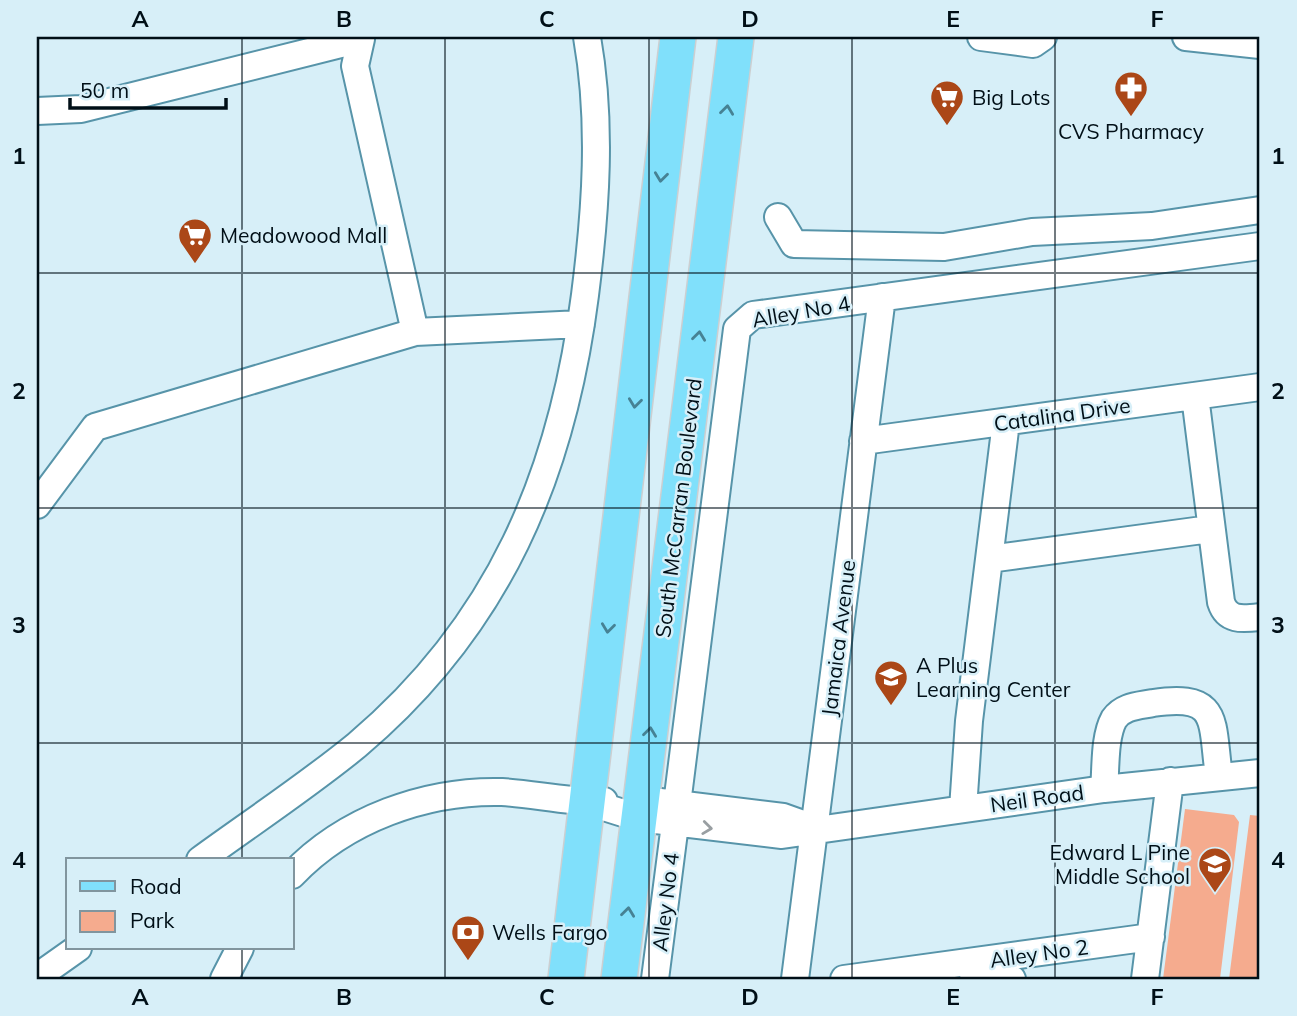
<svg xmlns="http://www.w3.org/2000/svg" width="1297" height="1016" viewBox="0 0 1297 1016" font-family="Mulish,sans-serif">
	<style>
		.green { fill: #f5ab8e }
		.lines { fill: none; stroke-linecap: round; stroke-linejoin: round }
		.minor-casing { stroke: #5794a9; stroke-width: 30 }
		.major-casing { stroke: #cccfd1; stroke-width: 38 }
		.minor { stroke: #fff; stroke-width: 26 }
		.major { stroke: #80e0fb; stroke-width: 35 }
		.oneway { stroke: #468294 }
		.oneway2 { stroke: #999fa2 }
		.grid { fill: none; stroke: #000f17; stroke-width: 2; stroke-opacity: 0.55 }
		.labels { text-anchor: middle; dominant-baseline: central; stroke-width: 5; stroke-linejoin: round; paint-order: stroke }
		.poi-label { font-size: 21px; fill: #000f17; stroke: #d7eff8; text-anchor: start }
		.street-label { font-size: 21px; fill: #000f17; stroke: #d7eff8 }
		.neatline { fill: none; stroke: #000f17; stroke-width: 2.5 }
		.grid-label { font-size: 23px; text-anchor: middle; font-weight: bold; fill: #000f17 }
	</style>
	<rect width="100%" height="100%" fill="#d7eff8"/>
	<path class="green" d="M1185,809L1234,815L1239,822L1220,979H1163Z
		M1250,815L1260,816V979H1229Z"/>
	<g class="lines">
		<g class="minor-casing">
			<path id="minor" d="M981,37L1033,44L1043,37
				M1186,37L1260,45
				M37,111L81,109L361,39L355,66L415,332L95,427L37,505
				M778,217L794,244L944,247L1032,232L1152,226L1260,210
				M415,332L581,324
				M1195,396L1221,602C1227,621 1242,619 1260,617
				M863,441L1260,387
				M989,559L1210,529
				M1104,789C1106,769 1104,737 1114,719C1123,706 1138,706 1153,703C1221,693 1211,721 1219,776
				M588,802L639,818L782,835L1104,789L1260,773
				M660,802L783,817L811,827
				M677,804L737,329L753,315L1260,246
				M963,809L969,721L1006,422
				M200,860C252,822 307,786 357,745C499,625 562,475 585,295C596,209 602,122 587,37
				M292,875C345,819 426,790 502,792C536,794 570,803 604,801
				M970,968L1012,979
				M37,977L78,948
				M224,979L240,948
				M655,979L675,824
				M795,979L882,297
				M844,979L1151,937
				M1145,979L1170,781"/>
		</g>
		<g class="major-casing">
			<path id="major" d="M566,979L678,37
				M619,979L736,37"/>
		</g>
		<use href="#minor" class="minor"/>
		<use href="#major" class="major"/>
	</g>
	<defs><path id="oneway-chevron" d="M-2-3.5L2.5 0L-2 3.5" fill="none" stroke-width="1.6" stroke-linecap="round" stroke-linejoin="round" transform="scale(1.75)"/></defs>
	<g class="oneway">
		<use href="#oneway-chevron" transform="translate(727 110) rotate(-83)"/>
		<use href="#oneway-chevron" transform="translate(661 177) rotate(97)"/>
		<use href="#oneway-chevron" transform="translate(699 336) rotate(-83)"/>
		<use href="#oneway-chevron" transform="translate(635 403) rotate(97)"/>
		<use href="#oneway-chevron" transform="translate(608 628) rotate(97)"/>
		<use href="#oneway-chevron" transform="translate(650 732) rotate(-83)"/>
		<use href="#oneway-chevron" transform="translate(628 912) rotate(-83)"/>
	</g>
	<use class="oneway2" href="#oneway-chevron" transform="translate(707 828) rotate(7)"/>
	<path class="grid" d="M242,37V860M445,37V979M649,37V979M852,37V979M1055,37V979M37,273H1260M37,508H1260M37,743H1260M242,948V979"/>
	<defs>
		<g id="pharmacy-pin" transform="scale(1.75)"><path d="M0 17L-7.5 6A9.5 9.5 0 1 1 7.5 6Z" fill="#ab4717" stroke="#d7eff8"/><path d="M-2-6h4v4h4v4h-4v4h-4v-4h-4v-4h4Z" fill="#fff"/></g>
		<g id="supermarket-pin" transform="scale(1.75)"><path d="M0 17L-7.5 6A9.5 9.5 0 1 1 7.5 6Z" fill="#ab4717" stroke="#d7eff8"/><path d="M-6-5.5h2.5l.6 2H6L4.5 2H-2.5L-4.4-4H-6ZM-1.5 3.2a1.3 1.3 0 1 0 .1 0ZM3 3.2a1.3 1.3 0 1 0 .1 0Z" fill="#fff"/></g>
		<g id="school-pin" transform="scale(1.75)"><path d="M0 17L-7.5 6A9.5 9.5 0 1 1 7.5 6Z" fill="#ab4717" stroke="#d7eff8"/><path d="M0-5L7-2L0 1L-7-2ZM-4 1L0 2.5L4 1V4Q0 6-4 4Z" fill="#fff"/></g>
		<g id="bank-pin" transform="scale(1.75)"><path d="M0 17L-7.5 6A9.5 9.5 0 1 1 7.5 6Z" fill="#ab4717" stroke="#d7eff8"/><path d="M-6-4H6V4H-6ZM0-2.3a2.3 2.3 0 1 0 0 4.6a2.3 2.3 0 1 0 0-4.6Z" fill="#fff"/></g>
	</defs>
	<g fill-rule="evenodd">
		<use href="#pharmacy-pin" x="1131" y="88"/>
		<use href="#supermarket-pin" x="947" y="97"/>
		<use href="#supermarket-pin" x="195" y="235"/>
		<use href="#school-pin" x="891" y="677"/>
		<use href="#school-pin" x="1215" y="864"/>
		<use href="#bank-pin" x="468" y="932"/>
	</g>
	<g class="labels">
		<g class="poi-label">
			<text x="972" y="97">Big Lots</text>
			<text x="1131" y="131" text-anchor="middle">CVS Pharmacy</text>
			<text x="220" y="235">Meadowood Mall</text>
			<text x="916" y="665">A Plus<tspan x="916" dy="24">Learning Center</tspan></text>
			<text x="1190" y="852" text-anchor="end">Edward L Pine<tspan x="1190" dy="24">Middle School</tspan></text>
			<text x="492" y="932">Wells Fargo</text>
		</g>
		<g class="street-label">
			<text transform="translate(801 311) rotate(-10)">Alley No 4</text>
			<text transform="translate(1062 414) rotate(-8)">Catalina Drive</text>
			<text transform="translate(678 508) rotate(-83)">South McCarran Boulevard</text>
			<text transform="translate(838 638) rotate(-83)">Jamaica Avenue</text>
			<text transform="translate(1037 798) rotate(-8)">Neil Road</text>
			<text transform="translate(665 902) rotate(-83)">Alley No 4</text>
			<text transform="translate(1039 953) rotate(-8)">Alley No 2</text>
		</g>
	</g>
	<rect width="1297" height="1016" fill="none" stroke="#d7eff8" stroke-width="77"/>
	<rect x="66" y="858" width="228" height="91" fill="#d7eff8" stroke="#81959e" stroke-width="2"/>
	<rect x="80" y="881" width="35" height="10" fill="#80e0fb" stroke="#81959e" stroke-width="2"/>
	<text x="130" y="894" font-size="21" fill="#000f17">Road</text>
	<rect x="80" y="911" width="35" height="21" fill="#f5ab8e" stroke="#81959e" stroke-width="2"/>
	<text x="130" y="928" font-size="21" fill="#000f17">Park</text>
	<path d="M70 98v10h156v-10" fill="none" stroke="#000f17" stroke-width="3.5"/>
	<text x="80" y="98" font-size="21" fill="#000f17" stroke="#d7eff8" stroke-width="5" paint-order="stroke">50 m</text>
	<rect x="38" y="38" width="1220" height="940" class="neatline"/>
	<g class="grid-label">
		<text x="140" y="27">A</text>
		<text x="344" y="27">B</text>
		<text x="547" y="27">C</text>
		<text x="750" y="27">D</text>
		<text x="953" y="27">E</text>
		<text x="1157" y="27">F</text>
		<text x="19" y="164">1</text>
		<text x="1278" y="164">1</text>
		<text x="19" y="399">2</text>
		<text x="1278" y="399">2</text>
		<text x="19" y="633">3</text>
		<text x="1278" y="633">3</text>
		<text x="19" y="868">4</text>
		<text x="1278" y="868">4</text>
		<text x="140" y="1005">A</text>
		<text x="344" y="1005">B</text>
		<text x="547" y="1005">C</text>
		<text x="750" y="1005">D</text>
		<text x="953" y="1005">E</text>
		<text x="1157" y="1005">F</text>
	</g>
</svg>
